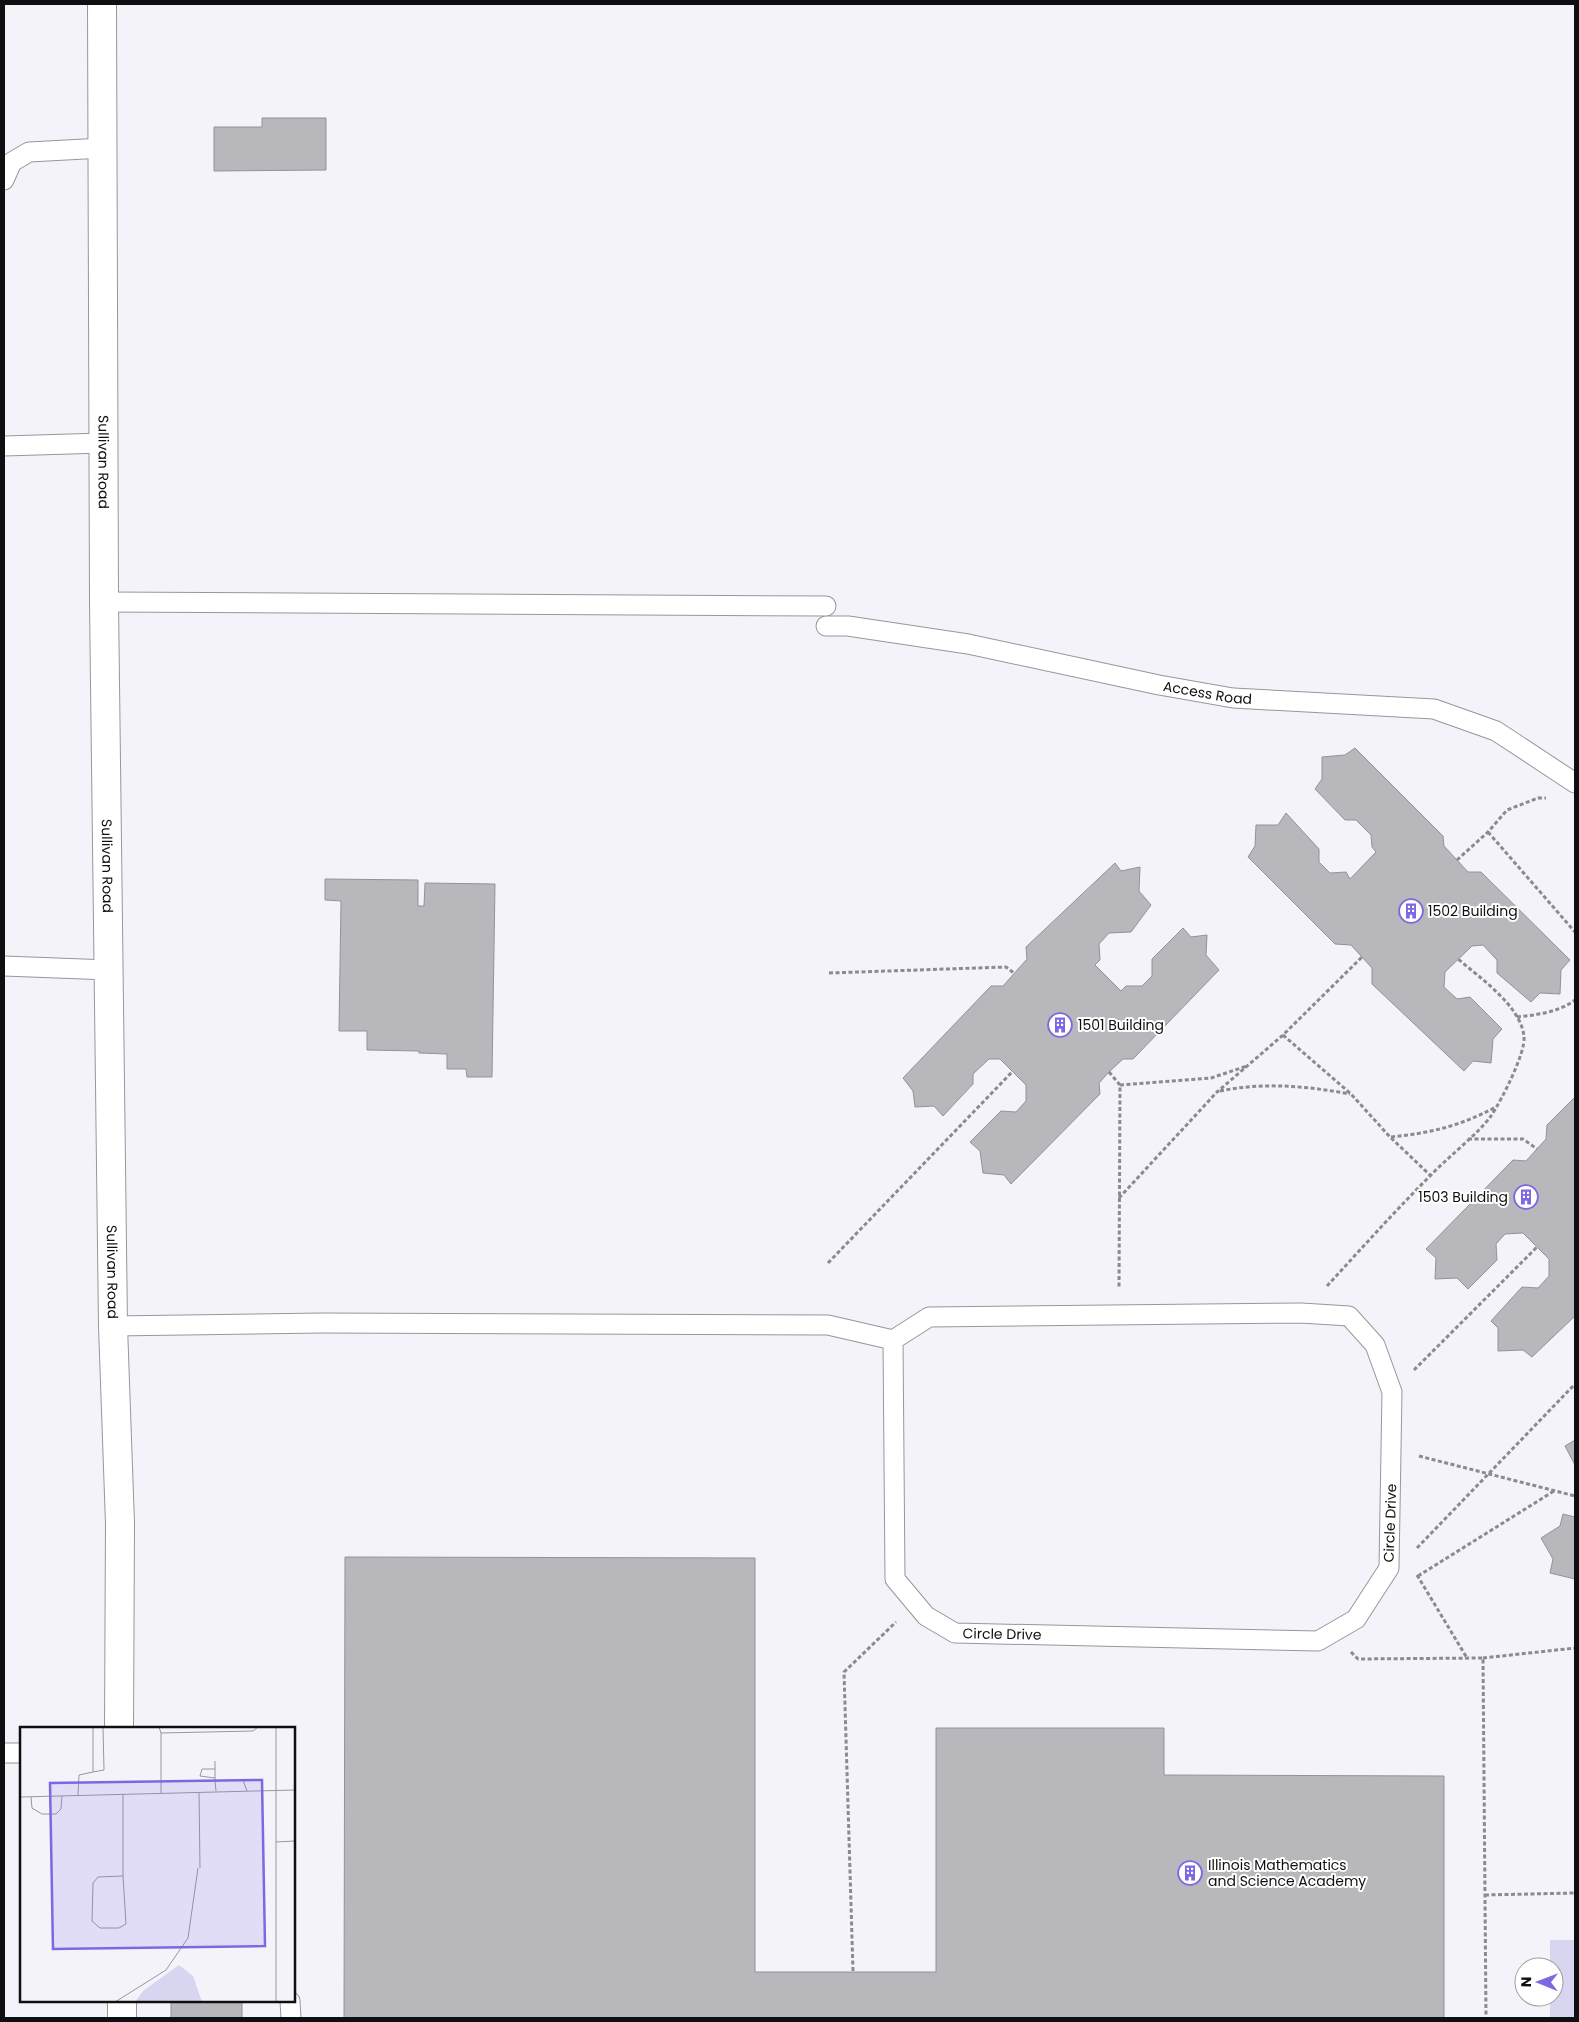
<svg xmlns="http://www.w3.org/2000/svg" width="1579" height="2022" viewBox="0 0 1579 2022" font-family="Poppins,sans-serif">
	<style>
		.green { fill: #d7d5f0 }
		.building { fill: #b7b7bc; stroke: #929297 }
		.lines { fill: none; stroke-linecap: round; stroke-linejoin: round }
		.service-casing { stroke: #97969c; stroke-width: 21 }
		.tertiary-casing { stroke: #97969c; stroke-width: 30 }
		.path { stroke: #8b8a8e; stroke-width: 3; stroke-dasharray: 4 2.5; stroke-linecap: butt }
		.service { stroke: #fff; stroke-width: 19 }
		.tertiary { stroke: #fff; stroke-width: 28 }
		.labels { text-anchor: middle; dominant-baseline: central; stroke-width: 4; stroke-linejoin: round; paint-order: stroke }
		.street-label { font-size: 14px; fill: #0f0f11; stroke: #fff }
		.poi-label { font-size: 14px; fill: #0f0f11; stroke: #fff; text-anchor: start }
		.inset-road { fill: none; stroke: #98989c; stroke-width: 1 }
		.view { fill: #7f67e2; fill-opacity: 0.15; stroke: #7f67e2; stroke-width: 2.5 }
		.inset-edge { fill: none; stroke: #0f0f11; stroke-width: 2.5 }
	</style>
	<rect width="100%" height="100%" fill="#f4f3f9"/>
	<path class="green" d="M1550,1940H1575V2018H1550V1997H1554V1967H1550Z"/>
	<path class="building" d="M262,118H326V170L214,171V127H262Z
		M1355,748L1443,836L1444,846L1468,872H1481L1570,960L1561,970L1560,994L1540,993L1531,1002L1497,973V960L1483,945L1472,946L1445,972L1444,987L1457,999L1470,997L1502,1029L1493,1039L1491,1063L1473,1061L1464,1071L1372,984V968L1351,945L1335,944L1248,857L1255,846L1256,825H1278L1286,813L1319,849V862L1330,873L1346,872L1350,879L1376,852L1372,847L1371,835L1356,820H1345L1315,789L1322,779V757L1345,755Z
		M1115,863L1121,871L1140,867L1139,891L1151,905L1131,932L1109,933L1099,944L1100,960L1095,965L1121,991L1126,986H1142L1152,976V959L1183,928L1191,937L1207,935L1206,955L1219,970L1133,1059H1123L1109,1072L1099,1083L1100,1094L1011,1184L1004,1175L983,1173L980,1151L970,1142L1001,1111L1016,1112L1026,1101V1085L1000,1059H989L973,1074V1084L943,1116L934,1106L915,1107L913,1091L903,1078L991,986H1003L1027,959L1026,947Z
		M325,879L418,880V906H424L425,883L495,884L492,1077H467L466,1069H447V1054L419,1053V1051L367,1050V1031H339L341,901L325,900Z
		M1575,1097V1316L1532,1357L1523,1350L1498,1351V1328L1491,1321L1522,1287L1538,1288L1549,1276V1259L1523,1233L1505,1234L1496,1244L1497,1260L1468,1289L1457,1278L1435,1279L1436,1258L1426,1249L1513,1160L1526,1161L1546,1139L1547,1125Z
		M1575,1440V1465L1565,1446Z
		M1563,1514L1575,1517V1579L1550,1573L1553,1559L1541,1538L1560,1526Z
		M345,1557L755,1558V1972H936V1728H1164V1775L1444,1776V2018H344Z
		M171,2001H242V2018H171Z"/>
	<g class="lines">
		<g class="service-casing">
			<g id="service">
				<path d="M4,180L12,162L29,152L103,148"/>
				<path d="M4,446L103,443"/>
				<path d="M104,602L826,606"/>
				<path id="s1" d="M826,626H848L968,644L1159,685L1233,698L1434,709L1496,731L1575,783"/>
				<path d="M4,966L109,970"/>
				<path d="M1301,1313L1349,1316L1375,1345L1392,1392L1389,1568L1356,1619L1318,1641L955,1633L926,1616L895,1579L893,1340L929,1317Z"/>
				<path d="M113,1326L321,1323L828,1325L893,1340"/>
				<path d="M4,1753H21"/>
				<path d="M290,2001L291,2018"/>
			</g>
		</g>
		<g class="tertiary-casing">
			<g id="tertiary">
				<path id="s2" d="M102,4L104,602L113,1326L120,1524L119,1728"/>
				<path d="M122,2001V2018"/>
			</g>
		</g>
		<path class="path" d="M1488,832L1575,932
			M1457,860L1488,832L1507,810L1538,798H1546
			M829,973L1006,967L1014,973
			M1517,1017C1537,1015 1559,1012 1575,1000
			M1283,1035L1351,1094L1390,1137L1431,1176
			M1109,1072L1120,1085L1119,1288
			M1120,1085L1211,1078L1247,1066
			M1220,1091C1264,1082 1306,1086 1350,1094
			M1391,1137C1431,1133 1460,1126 1496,1107
			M1468,1139H1523L1537,1149
			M1119,1198L1217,1092L1283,1035L1362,957
			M828,1263L1012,1072
			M1327,1286C1361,1249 1395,1211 1431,1175C1448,1157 1477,1135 1491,1116C1501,1101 1526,1053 1524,1036C1520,1005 1480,978 1458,959
			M1414,1370L1537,1247
			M1419,1456L1575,1496
			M1417,1548L1575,1384
			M1417,1575L1467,1658
			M1418,1576L1554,1491
			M1351,1652L1358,1659L1483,1658L1486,2018
			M1483,1658L1575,1648
			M1485,1895L1575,1893
			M853,1971L844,1672L896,1622"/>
		<use href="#service" class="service"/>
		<use href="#tertiary" class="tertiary"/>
	</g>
	<defs>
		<g id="building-ring" transform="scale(1.25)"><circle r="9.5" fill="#fff" stroke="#7f67e2" stroke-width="1.5"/><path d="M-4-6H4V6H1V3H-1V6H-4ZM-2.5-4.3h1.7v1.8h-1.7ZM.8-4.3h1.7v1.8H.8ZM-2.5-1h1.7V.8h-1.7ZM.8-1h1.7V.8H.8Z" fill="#7f67e2"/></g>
	</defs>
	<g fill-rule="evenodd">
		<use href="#building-ring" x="1411" y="911"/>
		<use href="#building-ring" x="1060" y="1025"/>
		<use href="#building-ring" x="1526" y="1197"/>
		<use href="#building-ring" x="1190" y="1873"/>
	</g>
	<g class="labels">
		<g class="street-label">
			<text stroke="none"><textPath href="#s2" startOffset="458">Sullivan Road</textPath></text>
			<text stroke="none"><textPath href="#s1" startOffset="388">Access Road</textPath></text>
			<text stroke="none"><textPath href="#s2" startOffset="862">Sullivan Road</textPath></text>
			<text stroke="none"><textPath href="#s2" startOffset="1268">Sullivan Road</textPath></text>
			<text transform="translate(1390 1523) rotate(-88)">Circle Drive</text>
			<text transform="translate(1002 1634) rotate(1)">Circle Drive</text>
		</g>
		<g class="poi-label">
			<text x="1428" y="911">1502 Building</text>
			<text x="1078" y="1025">1501 Building</text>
			<text x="1508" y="1197" text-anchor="end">1503 Building</text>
			<text x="1208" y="1865">Illinois Mathematics<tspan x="1208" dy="16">and Science Academy</tspan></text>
		</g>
	</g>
	<g transform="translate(20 1727)">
		<rect width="275" height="275" fill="#f4f3f9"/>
		<path d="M159,238L173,249L182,275H115L123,264Z" fill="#d7d5f0"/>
		<path class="inset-road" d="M139,0L141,6L233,4L238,0M195,34V53M195,42H182L180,49L195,51M73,45L84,43L83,0M196,64L195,54L223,53L227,64M179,65L180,141M141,66V6M58,68L59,48L73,45V0M0,70L275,63M11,70L12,81L22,87H36L41,82L42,69M256,115L275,114M103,149L106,197L99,201H80L72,194L73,156L78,150ZM103,149V67M95,275L146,243L168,211L178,141M256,275V0"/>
		<path class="view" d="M242,53L245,219L33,222L30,56Z"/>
		<rect width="275" height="275" class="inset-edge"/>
	</g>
	<rect width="1579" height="2022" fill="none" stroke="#0f0f11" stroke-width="10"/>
	<g transform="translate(1539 1982) rotate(271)"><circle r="24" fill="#ffffff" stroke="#9f9fa0"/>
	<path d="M0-4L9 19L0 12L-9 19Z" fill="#7f67e2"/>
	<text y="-8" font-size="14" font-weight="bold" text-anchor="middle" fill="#0f0f11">N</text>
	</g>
</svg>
